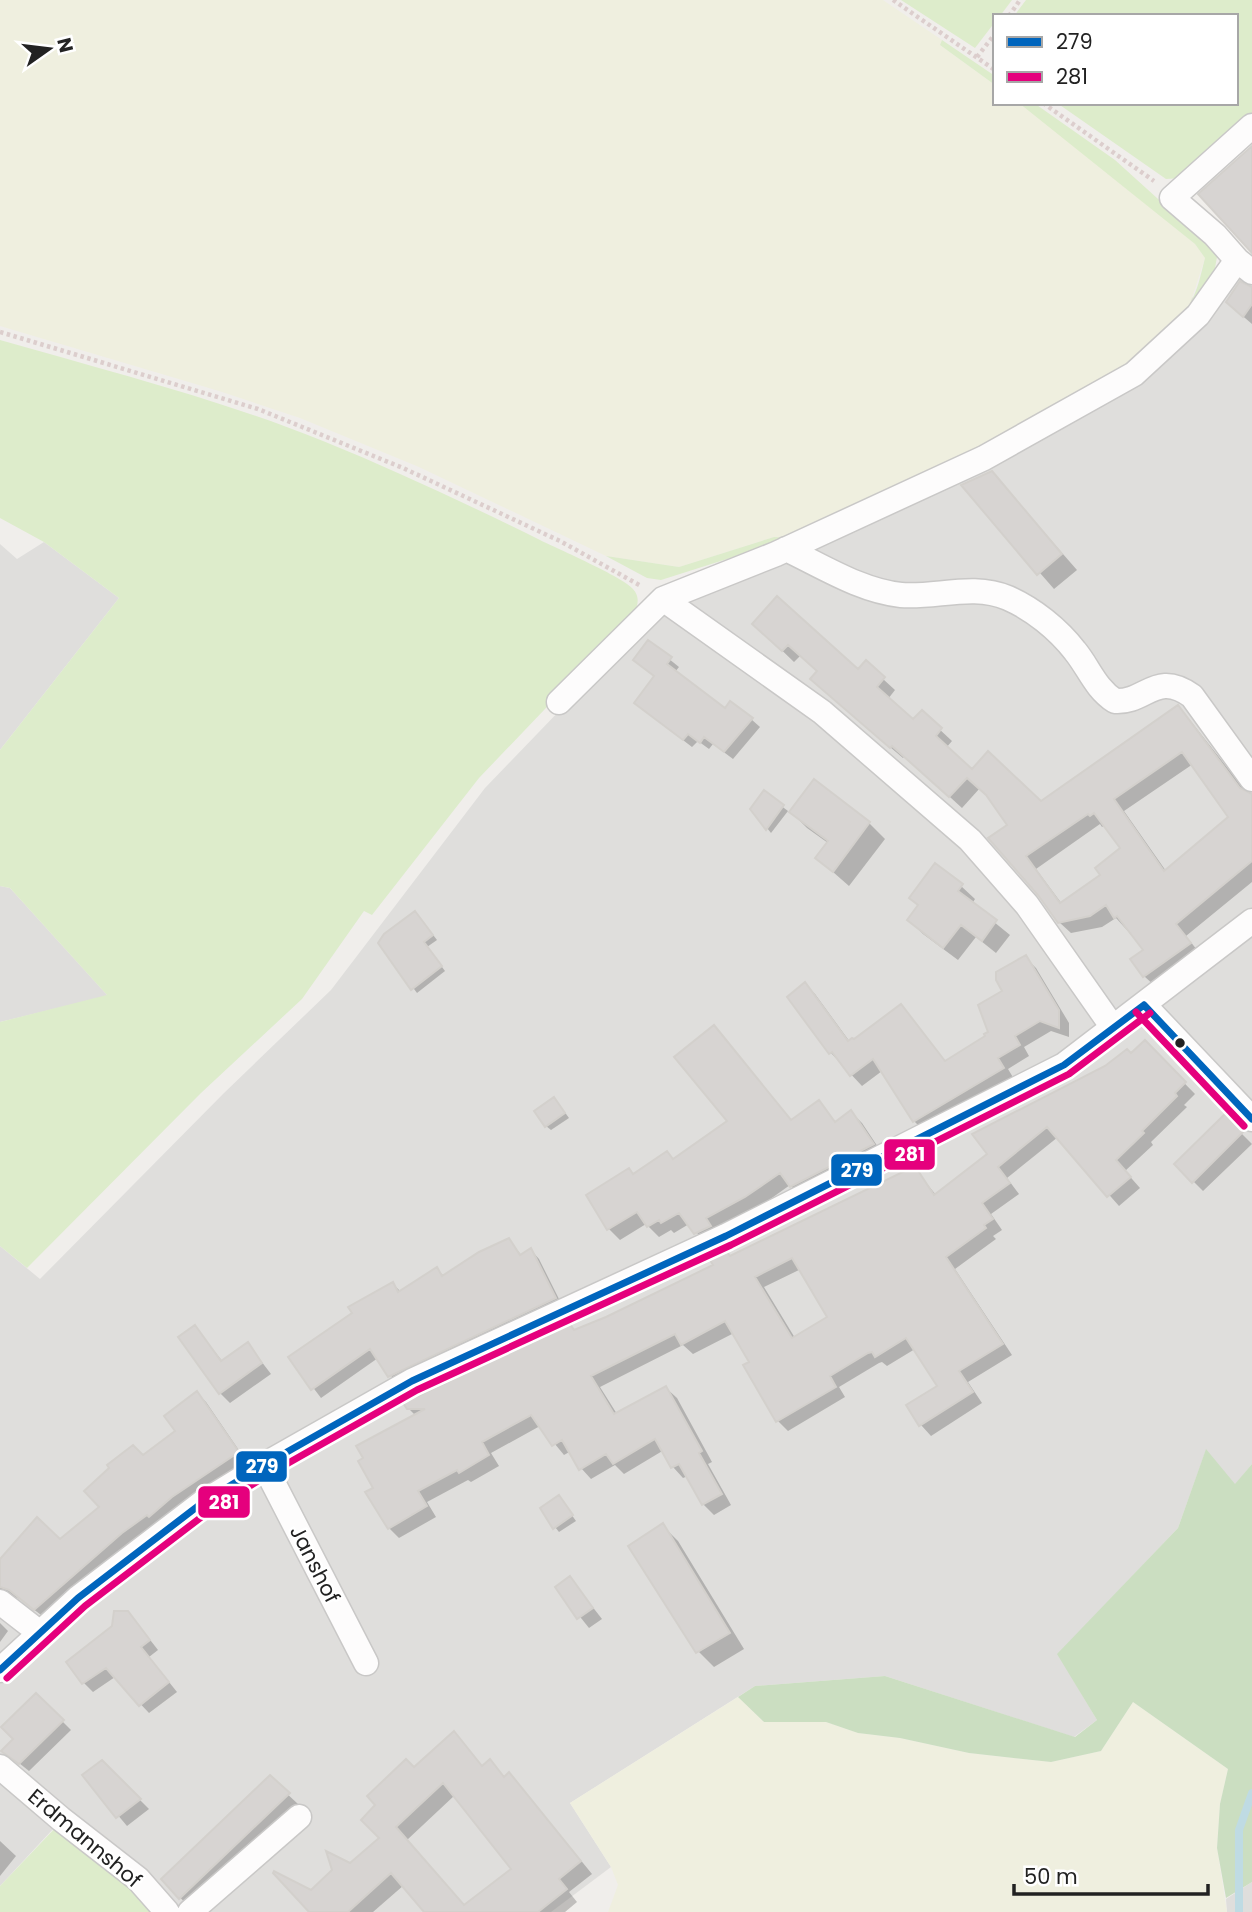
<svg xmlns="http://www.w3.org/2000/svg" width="1252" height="1912" viewBox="0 0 1252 1912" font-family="Poppins,sans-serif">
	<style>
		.residential { fill: #dfdedc }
		.farmland { fill: #efefdf }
		.grass { fill: #ddeccb }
		.forest { fill: #cbdec1 }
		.shadow { fill: #0003; fill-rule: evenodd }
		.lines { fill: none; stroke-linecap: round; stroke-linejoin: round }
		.stream { stroke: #bfdbe3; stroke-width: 8 }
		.building { fill: #d7d4d2; stroke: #d3d0cc; stroke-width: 2; fill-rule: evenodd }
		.minor-casing { stroke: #c9c8c7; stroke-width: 27 }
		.path { stroke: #dccecd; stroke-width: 4.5; stroke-dasharray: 3.5 3.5; stroke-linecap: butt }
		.minor { stroke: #fdfcfc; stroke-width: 24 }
		.bus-1-casing { stroke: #fff; stroke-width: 12 }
		.bus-2-casing { stroke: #fff; stroke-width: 12 }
		.bus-1 { stroke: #0065bd; stroke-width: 7 }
		.bus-2 { stroke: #e5007d; stroke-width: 7 }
		.bus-dot { fill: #222; stroke: #fff; stroke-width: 2.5 }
		.labels { text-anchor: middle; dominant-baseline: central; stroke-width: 5; stroke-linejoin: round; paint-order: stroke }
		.street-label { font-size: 21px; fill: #222; stroke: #fff }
		.line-badge { stroke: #fff; stroke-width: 2.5 }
		.badge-label { font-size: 19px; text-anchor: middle; font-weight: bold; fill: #fff }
	</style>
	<rect width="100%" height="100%" fill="#f0eeeb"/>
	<path class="residential" d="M1252,262V1464L1235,1485L1206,1450L1178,1528L1058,1654L1097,1720L1074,1737L885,1676L755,1686L570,1803L611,1867L551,1912H155L66,1815L0,1886V1246L40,1279L224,1093L331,990L485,788L564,706L660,616Z
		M44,542L119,598L0,750V544L17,559Z
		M0,886L10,888L108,996L0,1022Z
		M1252,1882V1912H1227L1226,1899Z"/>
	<path class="farmland" d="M0,0H883L942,40L940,45L995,85V103H1019L1044,121L1195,244L1205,258L1190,304L1169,328L1142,353L1112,374L1019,432L793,538L774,537L679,567L606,556L419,467L300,418L219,391L0,326Z
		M738,1697L764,1722H826L858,1733L900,1738L969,1753L1051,1762L1101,1751L1133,1702L1228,1769L1220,1804L1217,1848L1227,1912H608L618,1885L611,1867L570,1803Z"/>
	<path class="grass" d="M901,0H1012L1000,16H995V22L975,48Z
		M1026,0H1252V118L1182,178L1166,179L1057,103H1236V16H1014Z
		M942,40L995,76V85L940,45Z
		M1019,103H1034L1115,160L1210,246L1217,257L1212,284L1175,331L1112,374C1139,355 1171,333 1189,305C1198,291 1201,273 1205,258L1195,244Z
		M0,340C108,371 219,399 323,441C397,471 469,505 540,540C558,549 623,577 633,589C643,600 635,612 628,622L479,778L372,915L364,911L302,999L201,1093L27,1268L0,1246V1022L107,995L10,888L0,886V750L119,598L44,542L0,518Z
		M774,537L793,538L661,580L647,578L606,556L679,567Z
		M58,1825L137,1889L155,1912H0V1886Z"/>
	<path class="forest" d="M1206,1449L1235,1484L1252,1464V1882L1226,1898L1217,1848L1220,1804L1228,1769L1133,1702L1101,1751L1051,1762L969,1753L900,1738L858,1733L826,1722H764L738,1697L755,1686L885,1676L1075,1737L1097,1720L1057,1654L1178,1528Z"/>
	<path class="shadow" d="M1252,288V324L1238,312Z
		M992,473L1077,570L1054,589L964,486Z
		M766,635L858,672L883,679L895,690L888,699L914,722L922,713L952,741L946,748L973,771L1041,803L1178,707L1189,719L1248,794L1252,795V882L1186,936L1201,955L1156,987L1144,976L1145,950L1116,918L1102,927L1071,933L1059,922L1009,825L990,797L980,788L962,808L905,756L903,758L824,691L819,672L801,655L794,662ZM1193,764L1230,818L1166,871L1124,811ZM1100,824L1102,827L1105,825L1123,848L1103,876L1062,904L1036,869Z
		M648,642L679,667L675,672L725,711L751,719L760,727L733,759L713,744L709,749L698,741L692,747L645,711L656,677L635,660Z
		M814,782L869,823L885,839L849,886L817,858L828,843L807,828L791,812Z
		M764,793L788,811L771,833L752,809Z
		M961,886L975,899L972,904L1010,935L996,953L976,937L958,960L923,934L909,920L919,906L911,898Z
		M420,918L437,940L427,947L445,971L417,993L380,943Z
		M1025,957L1036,968L1069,1023V1037L1051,1031L1024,1047L1029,1056L1008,1069L1014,1079L925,1132L914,1121L882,1071L862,1086L831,1053L789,997L804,984L815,994L850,1042L911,1017L946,1062L990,1033L1005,991Z
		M1145,1043L1195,1094L1184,1105L1187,1107L1151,1142L1153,1145L1125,1171L1140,1188L1119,1206L1058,1137L1007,1178L1019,1194L991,1214L1002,1230L993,1236L996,1239L955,1269L1012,1355L968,1382L982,1403L931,1436L921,1425L908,1405L940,1386L915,1349L887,1366L882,1362L879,1363L839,1387L845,1397L788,1431L778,1421L751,1363L734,1333L693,1354L683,1345L600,1387L617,1414L666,1388L677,1398L712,1462L708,1464L731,1505L714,1515L703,1504L688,1476L683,1478L673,1467L664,1450L624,1474L615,1465L591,1479L581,1468L571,1451L564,1455L540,1426L491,1453L499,1466L471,1482L468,1480L427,1502L436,1517L399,1538L389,1528L375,1488L416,1416L408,1408L606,1318L914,1168L936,1195L1131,1056ZM801,1269L830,1317L795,1338L764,1287Z
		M818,1102L836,1123L851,1112L862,1123L884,1156L802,1197L790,1185L707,1244L689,1224L674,1233L671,1230L659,1237L646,1224L620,1240L609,1229L634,1176L792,1121Z
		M558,1103L569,1118L551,1130L546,1126Z
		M1225,1117L1252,1144L1203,1191L1177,1165Z
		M509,1240L522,1256L531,1250L539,1259L563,1307L398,1385L378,1358L321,1398L290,1357L393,1284L401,1292L436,1269L444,1276Z
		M195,1327L223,1362L248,1344L271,1374L230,1403L220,1393Z
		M197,1393L206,1402L247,1462L131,1542L45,1618L20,1599L12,1596L0,1600V1560L8,1550L38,1520L60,1541L102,1507L143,1457L177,1431Z
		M559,1497L576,1521L559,1532L555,1527Z
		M663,1526L678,1541L744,1649L714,1667L698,1651Z
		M570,1578L602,1619L589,1628L557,1588Z
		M0,1623L8,1631L0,1642Z
		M137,1623L158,1650L149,1657L177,1692L149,1713L115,1677L93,1692L84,1683L114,1627Z
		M36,1695L71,1730L29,1771L4,1751L15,1739Z
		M454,1733L483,1767L490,1761L506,1778L521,1787L592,1874L569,1892L577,1902L565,1912H427L404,1885L373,1912H311V1892L350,1865L381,1838L414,1769ZM455,1795L513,1869L464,1907L407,1840Z
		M102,1762L149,1809L127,1826L85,1776Z
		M270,1778L298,1804L189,1907L163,1879Z
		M0,1841L16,1856L0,1876Z"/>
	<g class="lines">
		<path class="stream" d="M1239,1912V1830L1252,1793"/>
	</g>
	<path class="building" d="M1252,146V253L1198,194Z
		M1240,281L1252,287V304L1243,317L1226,302Z
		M992,471L1062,554L1037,575L961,485Z
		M777,596L858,669L866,660L885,677L877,687L913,719L922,710L942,728L936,736L972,769L988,751L1041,801L1178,705L1240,788L1252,794V861L1176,924L1191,943L1143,977L1130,959L1143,950L1117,916L1114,918L1106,905L1090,916L1058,923L1038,895L988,838L1007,825L986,795L967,778L949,797L892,746L890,748L810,679L817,671L788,645L782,651L752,624ZM1182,752L1228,817L1164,871L1114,799ZM1094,813L1120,848L1095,868L1100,875L1060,903L1026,856L1088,814L1090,816Z
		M648,640L672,657L667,664L725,708L730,701L753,718L724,752L704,737L700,743L688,734L683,740L634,703L654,676L633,660Z
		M814,779L870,822L833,872L815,858L828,841L789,812Z
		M764,790L784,805L766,830L750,809Z
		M935,863L963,884L958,891L997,920L982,941L961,925L943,948L907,920L918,905L909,898Z
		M415,911L433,935L424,942L442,966L411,990L378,943L384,934Z
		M1026,955L1059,1010V1028L1040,1021L1015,1036L1020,1045L998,1058L1004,1068L913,1122L873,1059L850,1076L832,1052L829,1054L787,997L805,982L848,1041L852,1038L854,1039L901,1004L945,1061L985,1036L984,1034L988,1032L978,1005L1002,991L996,980V972Z
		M714,1025L791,1120L819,1100L835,1122L851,1110L874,1144L790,1187L780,1173L745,1197L706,1218L711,1226L694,1234L679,1213L661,1223L659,1220L647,1227L637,1212L607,1230L586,1195L629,1168L633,1174L667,1151L673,1159L727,1121L674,1057Z
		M1145,1040L1186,1082L1175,1093L1177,1096L1142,1131L1144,1133L1116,1160L1131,1177L1107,1197L1047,1127L998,1167L1010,1183L982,1203L993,1219L984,1225L986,1228L946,1257L1003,1344L959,1371L973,1392L919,1426L906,1405L937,1386L906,1338L875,1357L872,1352L868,1353L830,1376L836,1387L776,1422L743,1365L749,1362L725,1321L681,1345L675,1334L591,1376L614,1414L666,1386L702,1451L699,1453L722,1494L702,1505L679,1464L671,1468L655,1439L613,1464L606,1454L579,1470L562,1440L552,1446L531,1415L482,1442L489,1455L459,1473L457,1470L418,1491L427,1506L388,1529L365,1492L373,1488L358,1461L363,1458L356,1446L425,1409H407L403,1403L570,1324L574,1330L606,1317L713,1265L710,1260L727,1252L730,1256L915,1166L934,1195L987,1154L972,1134L1105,1066L1127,1049L1131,1053ZM792,1258L827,1317L792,1338L755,1277Z
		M554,1097L565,1113L545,1127L534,1111Z
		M1225,1114L1243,1132L1192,1183L1174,1164Z
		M509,1238L520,1255L531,1248L556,1298L388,1377L370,1349L311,1390L288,1357L352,1313L348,1307L393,1282L398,1292L437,1267L442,1276L479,1252Z
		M195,1325L221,1361L248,1342L262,1363L219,1394L178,1337Z
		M197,1391L239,1452L172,1497L149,1517L147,1515L122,1533L34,1610L9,1590L0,1587V1559L37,1517L60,1539L99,1507L84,1491L109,1468L107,1465L133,1445L143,1455L175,1431L164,1416Z
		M559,1495L573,1515L553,1529L540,1508Z
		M663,1523L730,1633L696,1653L628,1546Z
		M570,1576L593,1608L577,1619L555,1587Z
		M114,1611H128L150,1640L141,1647L169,1682L139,1706L106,1668L82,1684L66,1662L112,1626Z
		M36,1693L64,1720L19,1764L1,1751L13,1739L1,1727Z
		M454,1731L482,1766L490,1759L504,1777L509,1772L581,1861L559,1879L567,1889L538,1912H424L391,1873L348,1912H309L273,1873L274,1871L311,1890L332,1870L326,1851L350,1863L379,1838L361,1820L375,1805L367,1796L406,1759L414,1767ZM443,1783L511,1869L464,1905L396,1827Z
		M102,1760L141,1799L116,1818L82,1775Z
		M270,1775L290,1793L179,1899L161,1879Z"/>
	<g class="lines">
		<g class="minor-casing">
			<path id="minor" d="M1252,126L1172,198L1215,235L1237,260L1252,272
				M786,549C822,566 861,591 901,595C936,598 973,583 1008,598C1033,609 1058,629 1075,651C1089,668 1095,688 1115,701C1146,703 1156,670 1192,696L1252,779
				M663,599L822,712L970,840L1027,905L1114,1029
				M559,702L663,599L776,554L984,458L1134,374L1198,315L1237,260
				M1144,1005L1252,1119
				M264,1465L366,1663
				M0,1602L40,1633
				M0,1670L78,1598L202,1503L264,1465L412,1381L726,1236L1064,1065L1252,921
				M0,1767L61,1819L138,1879L167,1912
				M190,1912L299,1817"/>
		</g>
		<path class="path" d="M893,0L995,70
			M1009,16L1020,0
			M977,57L995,34
			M1043,103L1154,181
			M0,332L258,409L403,468L560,541L641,586"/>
		<use href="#minor" class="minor"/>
		<g class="bus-1-casing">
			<path id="bus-1" d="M1144,1005L1252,1119
				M0,1670L78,1598L202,1503L264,1465L412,1381L726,1236L1064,1065L1144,1005"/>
		</g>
		<g class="bus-2-casing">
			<path id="bus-2" d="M1136,1012L1244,1126
				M7,1678L85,1606L208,1512L269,1474L417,1390L731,1245L1069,1074L1150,1013"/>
		</g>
		<use href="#bus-1" class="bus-1"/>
		<use href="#bus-2" class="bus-2"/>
	</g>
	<circle class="bus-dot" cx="1180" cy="1043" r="6"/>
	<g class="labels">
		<g class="street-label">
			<text transform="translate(315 1564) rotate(63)">Janshof</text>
			<text transform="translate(85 1838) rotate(40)">Erdmannshof</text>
		</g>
	</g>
	<g class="line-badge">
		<rect x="883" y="1138" width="53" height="33" rx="7" fill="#e5007d"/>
		<rect x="830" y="1153" width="53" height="34" rx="7" fill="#0065bd"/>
		<rect x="235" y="1450" width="53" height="33" rx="7" fill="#0065bd"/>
		<rect x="197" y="1485" width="54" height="34" rx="7" fill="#e5007d"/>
	</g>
	<g class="badge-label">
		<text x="910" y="1161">281</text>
		<text x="857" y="1177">279</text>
		<text x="262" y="1473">279</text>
		<text x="224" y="1509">281</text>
	</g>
	<rect x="993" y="14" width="245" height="91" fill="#ffffff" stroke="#a7a7a7" stroke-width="2"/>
	<rect x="1007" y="37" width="35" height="10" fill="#0065bd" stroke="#a7a7a7" stroke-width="2"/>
	<text x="1056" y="49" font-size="21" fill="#222222">279</text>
	<rect x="1007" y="72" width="35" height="10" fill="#e5007d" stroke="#a7a7a7" stroke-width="2"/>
	<text x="1056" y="84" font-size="21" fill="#222222">281</text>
	<g transform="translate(49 49) rotate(76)" stroke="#ffffff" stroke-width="5" paint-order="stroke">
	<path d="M0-5L12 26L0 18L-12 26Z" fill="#222222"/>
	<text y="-10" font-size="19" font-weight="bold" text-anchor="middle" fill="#222222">N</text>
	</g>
	<path d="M1014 1884v10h194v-10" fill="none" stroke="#222222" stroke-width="3.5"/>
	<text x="1024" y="1884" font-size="21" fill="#222222" stroke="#ffffff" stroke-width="5" paint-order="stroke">50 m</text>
</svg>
